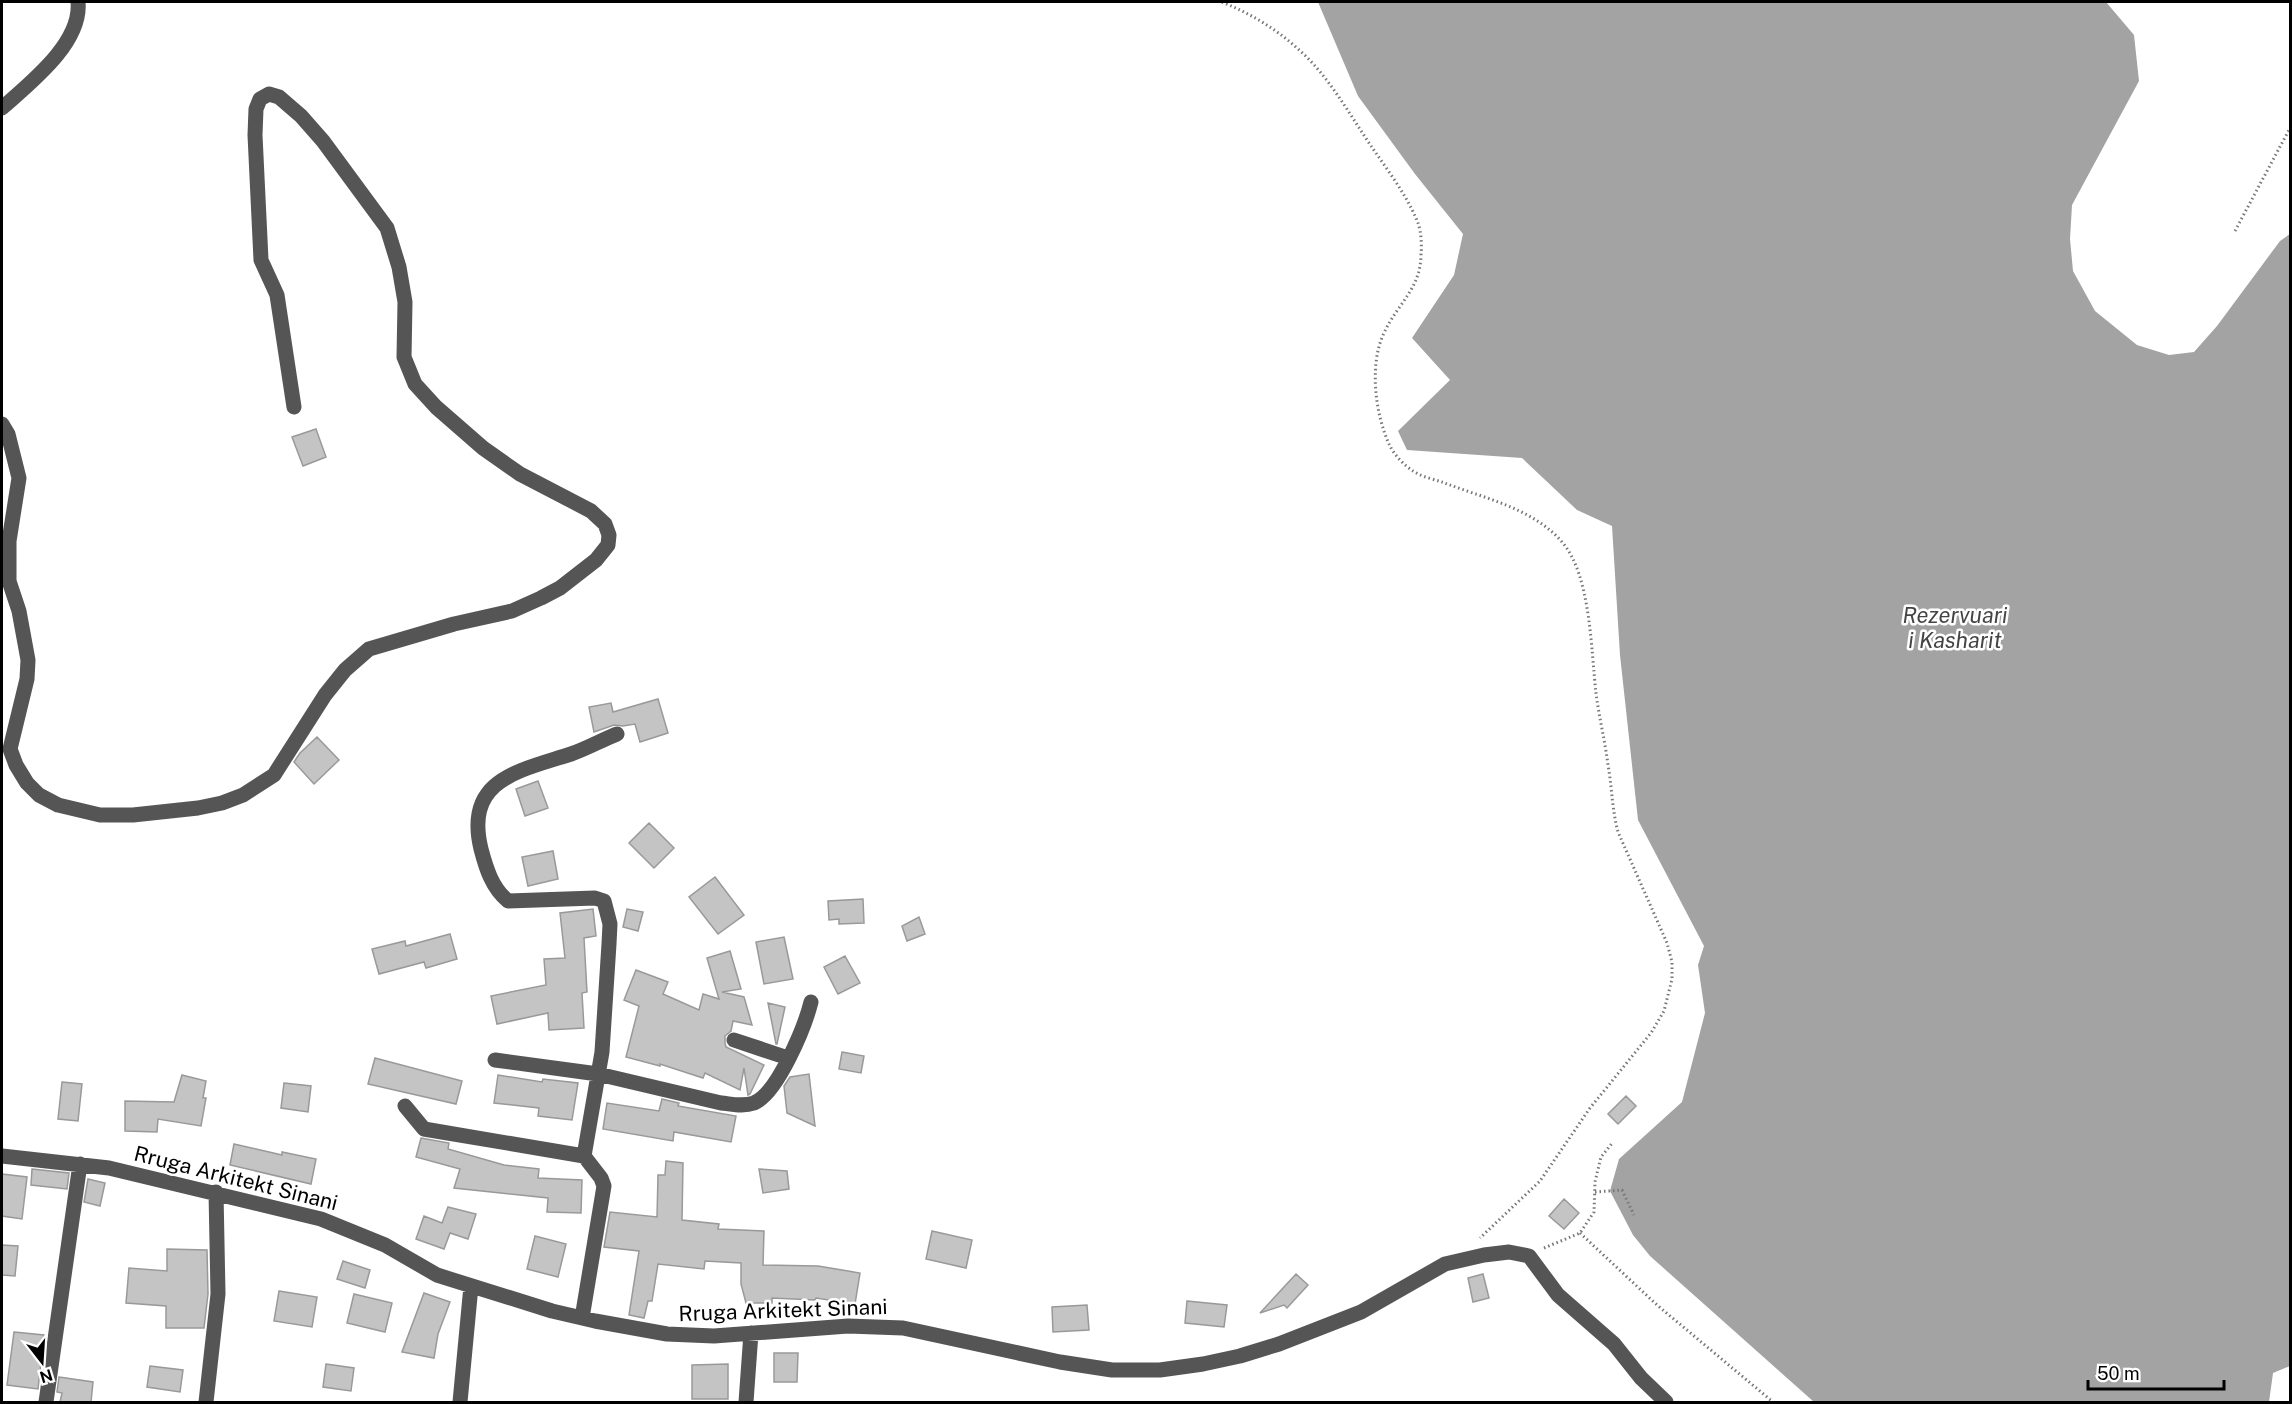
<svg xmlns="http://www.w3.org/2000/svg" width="2292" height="1404" viewBox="0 0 2292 1404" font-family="'Public Sans',sans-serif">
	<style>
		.water { fill: #a3a3a3 }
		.building { fill: #c4c4c4; stroke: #999; stroke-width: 1.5 }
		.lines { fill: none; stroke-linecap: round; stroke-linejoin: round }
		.path { stroke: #777; stroke-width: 3; stroke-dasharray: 1.5 3; stroke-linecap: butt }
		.minor { stroke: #555; stroke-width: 15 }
		.labels { text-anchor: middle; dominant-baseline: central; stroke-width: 5; stroke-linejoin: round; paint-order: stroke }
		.street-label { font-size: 21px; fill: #000; stroke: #fff }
		.water-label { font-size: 22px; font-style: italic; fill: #444; stroke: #fff }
	</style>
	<rect width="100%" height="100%" fill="#fff"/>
	<path class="water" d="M1318,2H2106L2134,35L2139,81L2072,205L2070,239L2073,271L2095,311L2137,345L2169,355L2194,352L2217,326L2280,241L2290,234V1366L2273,1373L2269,1402H1814L1650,1256L1633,1235L1610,1191L1619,1159L1682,1102L1705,1013L1698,965L1704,946L1638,820L1620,655L1612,526L1577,510L1522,458L1407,450L1398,431L1450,380L1412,338L1454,275L1463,234L1415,174L1358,96Z"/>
	<path class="building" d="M316,429L326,457L303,466L292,437Z
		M658,699L668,733L640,742L635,724L623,726L614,725L594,732L589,707L611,703L613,712Z
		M317,737L339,760L314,784L294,762L300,753Z
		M538,781L548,808L525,816L516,789Z
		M649,823L674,848L654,868L629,843Z
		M553,851L558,879L528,886L522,857Z
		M715,877L744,915L718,934L689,897Z
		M863,899L864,923L839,924V919L829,920L828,901Z
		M593,909L596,936L584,938L587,992L582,993L584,1028L549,1030L548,1013L497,1024L491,996L546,985L544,959L565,958L560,913Z
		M627,909L643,912L638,931L623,927Z
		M919,917L925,934L907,941L902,926Z
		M450,934L457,959L426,968L424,962L379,974L372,949L405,941L406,946Z
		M784,937L793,979L764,984L756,942Z
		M730,951L741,989L722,992L744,997L752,1025L733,1021L731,1031L725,1036V1043L726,1047L764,1065L750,1094L748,1095L744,1068L740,1090L705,1073L703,1078L660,1064V1066L626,1057L639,1006L624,1000L636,970L668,982L663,994L699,1010L703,994L719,999L707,958Z
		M845,956L860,983L838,994L824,967Z
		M768,1003L785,1007L777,1044H776Z
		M842,1052L864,1056L861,1073L839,1069Z
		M375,1058L462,1081L456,1104L368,1084Z
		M809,1074L815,1126L787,1113L784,1086L790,1077Z
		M182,1075L206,1081L203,1098H206L201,1126L158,1119L157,1132L125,1131V1101L174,1102Z
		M498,1075L542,1082L543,1079L578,1083L572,1120L538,1116L539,1108L494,1103Z
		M62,1082L82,1084L78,1121L58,1119Z
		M284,1083L311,1086L308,1112L281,1108Z
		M1626,1096L1636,1106L1618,1124L1608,1114Z
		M662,1099L679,1103L678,1106L736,1116L731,1142L674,1132L673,1141L603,1129L607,1103L659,1111Z
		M421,1138L449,1143L448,1149L504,1165L539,1169L538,1178L582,1180L581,1213L547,1212L548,1198L454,1188L460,1169L416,1157Z
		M234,1144L282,1155V1152L316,1159L311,1184L230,1165Z
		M666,1161L683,1163L682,1220L719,1224L718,1229L764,1231L763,1265L818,1266L860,1273L855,1304L816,1298L815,1300L772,1298V1303H746L741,1284V1263L705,1261L704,1269L658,1264L652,1301H648L644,1318L629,1315L639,1251L604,1247L610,1212L657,1217L658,1175H665Z
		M32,1169L69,1173L67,1189L31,1185Z
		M759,1169L787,1171L789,1189L763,1193Z
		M2,1174L27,1177L22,1219L2,1216Z
		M88,1179L105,1183L100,1206L84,1202Z
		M1564,1199L1579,1213L1564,1229L1549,1216Z
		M448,1207L476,1214L468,1239L450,1233L444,1249L416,1239L424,1216L442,1223Z
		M932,1231L972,1240L966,1268L926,1259Z
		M535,1236L566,1244L558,1277L527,1269Z
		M2,1245L18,1246L15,1276L2,1275Z
		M167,1249L207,1250L208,1294L204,1328H166V1306L126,1303L129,1268L167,1271Z
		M343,1261L370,1270L365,1288L337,1279Z
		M1296,1274L1308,1285L1287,1308L1284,1305L1260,1313Z
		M1483,1274L1489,1298L1473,1302L1468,1278Z
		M279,1291L317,1297L312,1327L274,1321Z
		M424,1293L450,1302L438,1334L434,1358L402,1352Z
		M354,1294L392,1303L385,1332L347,1323Z
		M1187,1301L1227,1305L1224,1327L1185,1323Z
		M1087,1305L1089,1330L1053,1332L1052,1307Z
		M14,1332L44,1335L38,1389L7,1385Z
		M774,1353H798L797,1382H774Z
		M326,1364L354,1368L351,1391L323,1387Z
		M728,1364V1399H692V1365Z
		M150,1366L183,1370L180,1392L147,1387Z
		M59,1377L93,1382L91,1402H60L62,1393L57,1392Z"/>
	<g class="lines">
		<path class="path" d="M1222,2C1249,13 1275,28 1297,48C1327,74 1347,110 1369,143C1386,168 1407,195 1418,223C1421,231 1422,245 1421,254C1421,289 1397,304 1384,333C1369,364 1375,413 1389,444C1394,455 1404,465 1413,471C1422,477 1433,479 1442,482C1483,498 1533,508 1562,542C1591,575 1591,651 1596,693C1599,717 1605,741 1608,765C1612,787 1612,810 1618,832L1667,943L1672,962V979L1664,1011L1651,1033L1590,1108L1540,1181L1480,1238
			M2235,231L2290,128
			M1595,1192L1622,1190L1634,1215
			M1580,1233L1657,1305L1773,1402
			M1544,1248L1580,1233L1594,1212L1595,1182L1601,1157L1613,1142"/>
		<path class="minor" d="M2,108C30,83 82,43 78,2
			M2,424L8,434L19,478L9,541V581L19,611L28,660L27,679L10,749L16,765L27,783L39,795L58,805L100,815H133L198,808L222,803L243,795L274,775L325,695L345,670L369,649L454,624L512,611L541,598L560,588L596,560L608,545L609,535L605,524L591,511L520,474L483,448L436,407L415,384L404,357L405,302L399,267L387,228L323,141L301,116L279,97L269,94L260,99L256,109L255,135L261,260L277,295L294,407
			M734,1040L788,1058
			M495,1060L598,1074L721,1103C732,1104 743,1107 754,1103C778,1093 805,1026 811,1002
			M405,1106L424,1129L584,1156
			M2,1156L109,1168L321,1219L385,1245L437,1275L552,1311L595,1321L667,1334L714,1336L848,1326L903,1328L1060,1362L1112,1370H1160L1203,1364L1240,1356L1279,1344L1361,1312L1445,1264L1484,1255L1509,1252L1529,1256L1558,1295L1614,1344L1641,1378L1666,1402
			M582,1318L604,1186L601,1178L584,1156L602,1052L609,944L610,924L604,901L595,898L508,901C492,888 486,868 481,849C464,779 519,771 571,754C586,749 602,740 617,734
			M46,1402L80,1164
			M206,1402L218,1294L216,1192
			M460,1402L471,1286
			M746,1402L751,1333"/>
	</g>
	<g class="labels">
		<g class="street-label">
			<text transform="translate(236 1178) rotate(14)">Rruga Arkitekt Sinani</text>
			<text transform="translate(783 1310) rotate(-2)">Rruga Arkitekt Sinani</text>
		</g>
		<g class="water-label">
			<text x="1955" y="615">Rezervuari<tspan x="1955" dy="25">i Kasharit</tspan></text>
		</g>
	</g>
	<rect width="2292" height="1404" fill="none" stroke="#000000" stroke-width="6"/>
	<g transform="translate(42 1362) rotate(163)" stroke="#ffffff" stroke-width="4.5" paint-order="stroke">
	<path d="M0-4.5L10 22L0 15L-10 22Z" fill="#000000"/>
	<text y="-9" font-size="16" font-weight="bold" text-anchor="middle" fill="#000000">N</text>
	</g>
	<path d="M2088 1380v9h136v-9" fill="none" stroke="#000000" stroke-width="3"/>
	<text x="2097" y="1380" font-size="18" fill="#000000" stroke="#ffffff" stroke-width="4.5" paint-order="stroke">50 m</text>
</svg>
